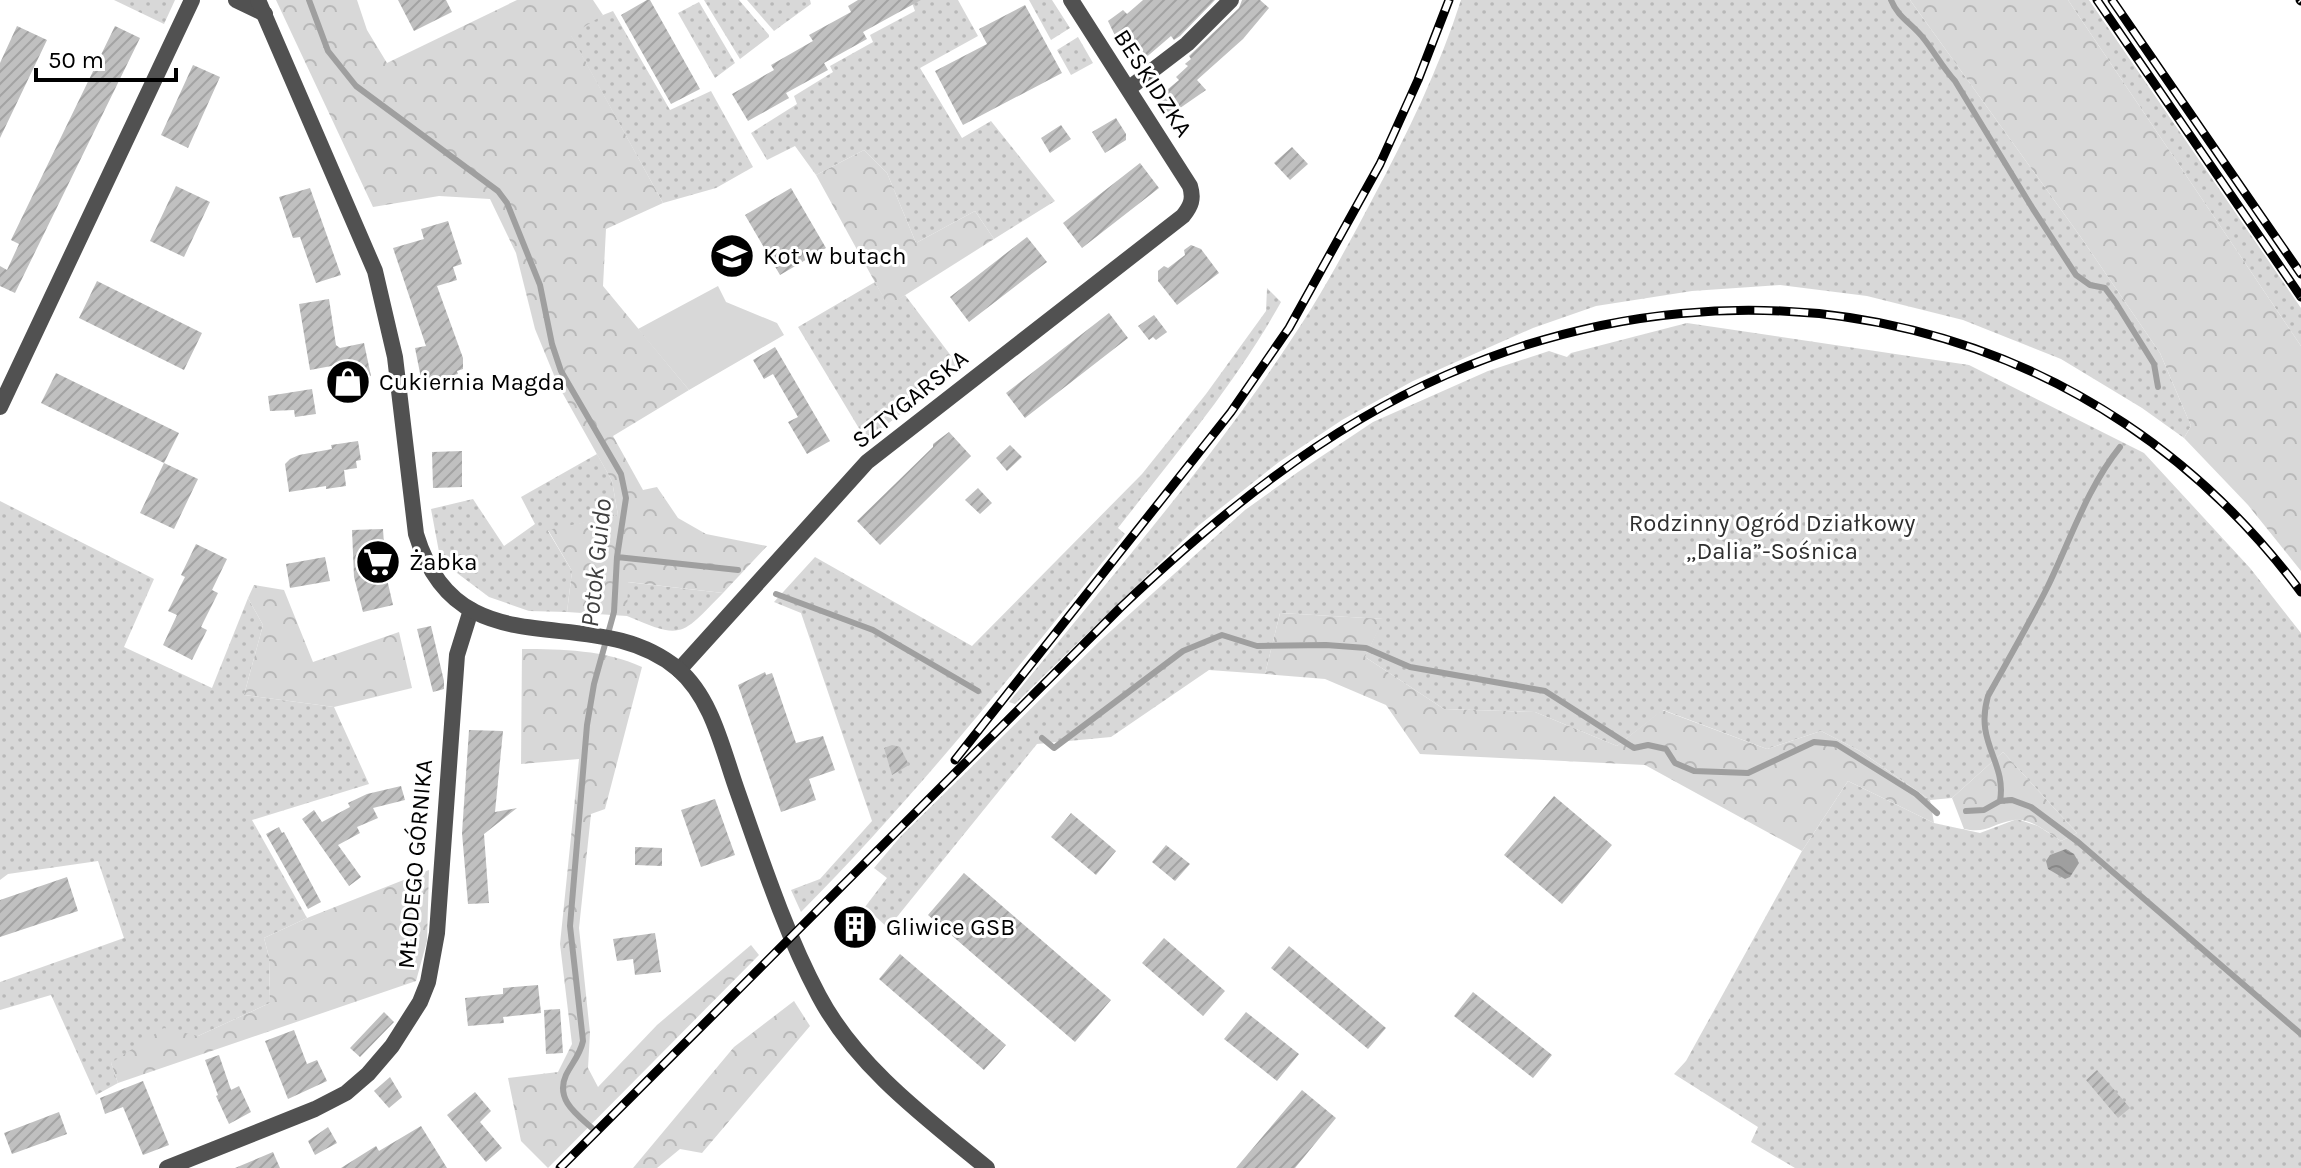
<svg xmlns="http://www.w3.org/2000/svg" width="2301" height="1168" viewBox="0 0 2301 1168" font-family="Karla,sans-serif">
	<style>
		.grass { fill: url(#grass-dots) }
		.forest { fill: url(#forest-crowns) }
		.park { fill: #d8d8d8 }
		.water { fill: url(#water-waves) }
		.lines { fill: none; stroke-linecap: round; stroke-linejoin: round }
		.stream { stroke: #9f9f9f; stroke-width: 6 }
		.building { fill: url(#building-hatch) }
		.minor { stroke: #515151; stroke-width: 16 }
		.tertiary { stroke: #515151; stroke-width: 16 }
		.rail-casing { stroke: #000; stroke-width: 9 }
		.rail { stroke: #fff; stroke-width: 6; stroke-dasharray: 18; stroke-linecap: butt }
		.labels { text-anchor: middle; dominant-baseline: central; stroke-width: 6; stroke-linejoin: round; paint-order: stroke }
		.street-label { font-size: 24px; fill: #000; stroke: #fff }
		.poi-label { font-size: 24px; fill: #000; stroke: #fff; text-anchor: start }
		.park-label { font-size: 24px; fill: #2f2f2f; stroke: #fff }
		.water-label { font-size: 26px; font-style: italic; fill: #404040; stroke: #fff }
	</style>
	<defs>
		<pattern id="grass-dots" width="8" height="8" patternUnits="userSpaceOnUse" patternTransform="scale(2)"><rect width="8" height="8" fill="#d8d8d8"/><path d="M2 2h.1M6 6h.1" fill="none" stroke="#b8b8b8" stroke-width="1.8" stroke-linecap="round"/></pattern>
		<pattern id="forest-crowns" width="20" height="18" patternUnits="userSpaceOnUse" patternTransform="scale(2)"><rect width="20" height="18" fill="#d8d8d8"/><path d="M2 6a3 3 0 1 1 6 0M12 15a3 3 0 1 1 6 0" fill="none" stroke="#b8b8b8"/></pattern>
		<pattern id="water-waves" width="16" height="10" patternUnits="userSpaceOnUse" patternTransform="scale(2)"><rect width="16" height="10" fill="#9f9f9f"/><path d="M0 5q4-4 8 0t8 0" fill="none" stroke="#878787"/></pattern>
		<pattern id="building-hatch" width="6" height="6" patternUnits="userSpaceOnUse" patternTransform="scale(2)"><rect width="6" height="6" fill="#c0c0c0"/><path d="M-1 1l2-2M0 6l6-6M5 7l2-2" fill="none" stroke="#a3a3a3"/></pattern>
	</defs>
	<rect width="100%" height="100%" fill="#fff"/>
	<path class="grass" d="M114,0H175L164,24Z
		M704,0H739L769,35V37L740,59Z
		M747,0H810L811,4L774,31Z
		M911,0H958L978,36L920,68L962,138L991,121L1055,201L994,239L975,211L916,243L887,173L864,150L816,175L795,146L767,160L751,133L797,104L794,96L833,72L830,66L873,42L870,35L915,11Z
		M1029,0H1052L1070,28L1051,40Z
		M1461,0H1910L2080,236L2160,353L2191,426L2184,438L2142,408L2061,359L1963,320L1867,296L1780,285L1692,291L1596,306L1533,328L1413,381L1342,420L1279,462L1198,526L1015,704L1009,702C1113,574 1223,449 1311,309C1333,273 1353,236 1373,198C1407,134 1439,69 1461,0Z
		M2068,0H2089L2301,308V346Z
		M699,2L735,63L715,78L678,13Z
		M613,11L670,110L711,91L753,167L716,188L663,203L570,34L593,19Z
		M1078,37L1093,63L1071,75L1057,50Z
		M875,282L888,305L905,295L961,369L866,440L798,327Z
		M1267,288L1281,302C1236,383 1175,455 1118,528L1125,534C1021,664 918,794 801,912L791,890L820,879L872,821L801,613L774,602L815,557L972,646L1142,474L1206,394L1266,311Z
		M1687,323L1969,365L2144,453L2250,568L2301,633V1168H1795L1751,1142L1758,1127L1674,1074L1686,1061L1802,851L1848,781L1934,823L1980,833L2017,819L2038,826L2061,841L2077,833L2003,752L1952,798L1930,800L1860,751L1821,731L1767,749L1663,710L1617,746L1535,712L1444,709L1365,657L1383,619L1280,613L1265,674L1209,670L1111,737L1037,744L888,928L865,907L887,878L874,868L901,836L1102,639L1245,510L1298,472L1373,422L1488,371L1549,351L1567,357L1571,353Z
		M597,454L612,481L618,515L548,531L572,571L567,612L529,611L489,597L457,573L439,552L431,509L473,499L504,546L535,524L521,497Z
		M0,501L154,579L124,647L212,688L248,598L263,625L244,695L334,707L369,784L252,820L307,918L264,938L269,957L270,1003L198,1036L111,1063L118,1083L96,1095L51,995L0,1010V982L124,938L98,861L8,874L0,880Z
		M627,582L723,593C681,636 683,640 627,616Z"/>
	<path class="forest" d="M276,0H357L367,30L387,63L517,0H593L603,15L571,35L663,203L606,229L603,286L689,390L613,436L643,490L657,487L678,518L706,534L767,546L723,593L628,582L627,616L567,612L572,571L548,530L618,515L612,481L558,385L535,329L516,253L490,199L439,196L373,207Z
		M1910,0H2068L2301,346V571L2248,505L2184,438L2191,426L2160,353L2080,236Z
		M864,150L887,173L916,243L975,211L994,239L888,306L816,175Z
		M254,585L284,590L313,662L399,632L412,688L334,707L244,695L263,625L248,598Z
		M1280,613L1384,619L1365,657L1444,709L1535,712L1617,746L1662,710L1767,749L1821,731L1860,751L1930,800L1934,823L1848,781L1802,851L1645,765L1420,754L1386,705L1325,679L1265,674Z
		M522,649C562,649 605,650 642,667L605,809L591,814L579,928L590,1033L588,1068L598,1087L657,1025L751,945L759,955L548,1168L521,1141L508,1078L558,1072L572,1044L560,944L579,759L521,764Z
		M2003,752L2077,833L2061,841C2048,833 2030,817 2014,820C1993,823 1988,834 1964,829L1952,798Z
		M429,870L427,941L416,981L118,1083L111,1063L164,1028L198,1036L270,1003L269,957L264,938L307,918Z
		M794,1001L810,1026L702,1153L680,1149L657,1168H633L734,1047Z"/>
	<path class="park" d="M718,286L726,302L777,323L784,335L689,390L638,329Z"/>
	<path class="water" d="M2066,849L2074,854L2079,863L2070,877L2065,879L2048,869L2046,861L2050,855Z"/>
	<g class="lines">
		<path class="stream" d="M309,0L328,51L356,86L498,191L507,203L540,285L552,344L561,371L621,474L626,498L617,557L614,612L594,684L587,725L570,926L583,1041C580,1055 572,1063 566,1075C555,1099 576,1114 592,1128
			M1891,0C1898,18 1913,24 1924,39C1935,53 1943,68 1955,81L2033,209L2076,275L2090,285L2105,288L2116,303L2154,364L2158,387
			M617,557L738,570
			M776,594L873,630L978,691
			M1042,738L1054,748L1183,651L1222,635L1257,646L1326,645L1366,648L1410,667L1545,691L1634,748L1648,745L1666,749L1675,763L1694,771L1748,773L1814,742L1836,744L1916,794L1937,813
			M2000,801C2007,762 1974,743 1988,696C2008,660 2029,624 2047,588C2070,541 2087,488 2120,447
			M1966,811L1984,810L2000,801L2012,800L2031,807L2078,842L2301,1034"/>
	</g>
	<path class="building" d="M398,0H446L452,12L414,31Z
		M647,0H650L700,89L671,104L621,15Z
		M858,0H921L863,32L867,39L824,63L828,70L786,93L789,98L748,121L732,94L774,70L771,65L813,41L809,35L851,12L848,6Z
		M1143,0H1215L1180,36L1174,40L1171,36L1136,66L1120,46L1108,21L1123,10L1127,14Z
		M1242,0H1260L1269,8L1243,39L1197,80L1206,90L1170,115L1156,99L1179,80L1176,77L1188,66L1185,64L1191,59L1189,56L1239,8Z
		M1025,5L1062,73L963,125L935,71L987,44L979,29Z
		M17,26L47,40L0,138V63Z
		M115,26L140,38L15,293L0,286V266L7,270L19,244L11,240Z
		M193,65L220,77L188,148L161,135Z
		M1116,118L1126,134V140L1105,153L1092,132Z
		M1061,125L1071,139L1050,153L1041,138Z
		M1292,147L1308,164L1290,180L1274,163Z
		M1140,163L1159,188L1082,248L1063,223Z
		M176,186L210,202L184,257L150,241Z
		M310,188L341,275L316,283L300,237L293,238L279,197Z
		M791,188L826,248L780,275L745,215Z
		M448,221L462,264L453,267L457,280L437,286L463,358V369L457,371L458,374L422,383L415,348L426,346L393,248L424,239L421,229Z
		M1027,237L1047,262L969,322L950,297Z
		M1191,245L1201,249L1219,273L1177,305L1158,281V271L1164,266L1168,268L1185,255L1184,250Z
		M97,281L202,333L184,370L79,318Z
		M329,299L336,345L340,348L364,343L371,376L345,381L342,364L310,370L299,304Z
		M1109,313L1128,338L1025,418L1006,393Z
		M1154,315L1167,332L1156,340L1153,337L1149,340L1138,326Z
		M775,347L830,441L807,454L788,422L798,417L773,374L764,379L753,360Z
		M56,373L179,433L164,463L41,403Z
		M312,389L316,414L295,417L294,410L270,411L268,396Z
		M949,432L971,456L880,545L857,521L933,447V444Z
		M358,441L361,460L356,461L357,468L344,470L346,486L326,489V486L289,492L285,464L290,459L299,455L332,449L331,445Z
		M1010,445L1022,457L1007,471L996,458Z
		M462,451V487L433,488L432,452Z
		M164,463L198,479L174,529L140,513Z
		M978,488L992,503L980,514L965,500Z
		M383,529L386,575L393,605L363,612L354,577L352,530Z
		M196,544L227,559L212,590L218,593L201,627L207,630L192,660L163,645L177,615L168,611L185,577L181,575Z
		M325,557L330,581L290,588L286,564Z
		M431,626L444,681V689L433,692L417,629Z
		M765,672L766,675L772,673L796,743L823,736L835,770L809,779L816,800L781,812L738,685Z
		M469,730L503,731L495,812L517,808L484,834L489,903L468,904L462,833Z
		M892,745L900,747L909,765L892,775L884,748Z
		M401,786L405,800L373,808L378,818L357,827L360,833L338,845L361,877L349,886L302,819L314,810L322,822L350,807L348,803L367,794Z
		M1554,796L1612,845L1562,904L1504,855Z
		M715,799L735,855L701,867L681,810Z
		M1071,813L1116,851L1096,875L1051,837Z
		M279,827L282,833L284,832L321,902L308,909L266,834Z
		M1166,845L1190,864L1175,881L1152,862Z
		M635,847L662,848V866L635,865Z
		M964,873L1111,1000L1075,1042L928,915Z
		M67,877L78,911L0,937V900Z
		M857,913L870,923L853,943L840,932Z
		M655,933L661,972L635,975L633,959L617,961L613,939Z
		M1164,938L1225,991L1203,1016L1142,963Z
		M1289,946L1386,1028L1368,1049L1271,968Z
		M900,954L1006,1045L984,1070L879,979Z
		M538,985L541,1013L503,1017L504,1023L468,1026L465,998L503,994V988Z
		M1473,992L1552,1055L1533,1078L1454,1016Z
		M560,1009L563,1053L546,1054L544,1010Z
		M384,1012L394,1022L360,1057L350,1048Z
		M1246,1012L1299,1054L1277,1081L1224,1039Z
		M294,1030L307,1064L317,1060L327,1081L288,1099L265,1041Z
		M219,1055L231,1090L239,1086L251,1112L229,1124L216,1096L218,1095L205,1060Z
		M2097,1070L2130,1108L2118,1118L2086,1080Z
		M390,1077L402,1097L389,1108L374,1091Z
		M143,1081L169,1145L143,1155L123,1107L105,1114L100,1098Z
		M1302,1090L1336,1118L1295,1168H1236Z
		M475,1092L491,1111L480,1122L502,1148L486,1162L447,1115Z
		M59,1112L67,1134L12,1154L4,1133Z
		M421,1126L447,1168H341L376,1146L379,1151Z
		M328,1127L337,1143L315,1155L308,1141Z
		M273,1152L280,1168H235Z"/>
	<g class="lines">
		<path class="minor" d="M236,0L265,14
			M1128,89L1187,44L1231,0
			M0,407L192,0
			M679,670L867,462L1183,216C1191,206 1194,199 1190,186L1071,0
			M167,1168L315,1109L346,1093L368,1074L392,1046L420,1002L428,982L437,933L457,655L471,610"/>
		<path class="tertiary" d="M258,0L375,271L395,357L416,534C459,676 592,597 678,669C713,699 723,752 738,793C762,861 785,932 819,996C856,1066 926,1118 987,1168"/>
		<g class="rail-casing">
			<path id="rail" d="M2097,0L2301,297
				M2112,0L2301,274
				M2300,0L2301,1
				M955,760L1231,412L1289,328L1380,164L1418,80L1449,0
				M560,1168L1120,608C1217,516 1323,429 1446,375C1755,240 2097,318 2301,592"/>
		</g>
		<use href="#rail" class="rail"/>
	</g>
	<defs>
		<g id="school-disc" transform="scale(2.3)"><circle r="9.5" fill="#000" stroke="#fff"/><path d="M0-5L7-2L0 1L-7-2ZM-4 1L0 2.5L4 1V4Q0 6-4 4Z" fill="#fff"/></g>
		<g id="shop-disc" transform="scale(2.3)"><circle r="9.5" fill="#000" stroke="#fff"/><path d="M-5-2.5h2.3a2.7 3.5 0 0 1 5.4 0H5L5.5 6h-11ZM-1.5-2.5h3a1.5 2.3 0 0 0-3 0Z" fill="#fff"/></g>
		<g id="supermarket-disc" transform="scale(2.3)"><circle r="9.5" fill="#000" stroke="#fff"/><path d="M-6-5.5h2.5l.6 2H6L4.5 2H-2.5L-4.4-4H-6ZM-1.5 3.2a1.3 1.3 0 1 0 .1 0ZM3 3.2a1.3 1.3 0 1 0 .1 0Z" fill="#fff"/></g>
		<g id="building-disc" transform="scale(2.3)"><circle r="9.5" fill="#000" stroke="#fff"/><path d="M-4-6H4V6H1V3H-1V6H-4ZM-2.5-4.3h1.7v1.8h-1.7ZM.8-4.3h1.7v1.8H.8ZM-2.5-1h1.7V.8h-1.7ZM.8-1h1.7V.8H.8Z" fill="#fff"/></g>
	</defs>
	<g fill-rule="evenodd">
		<use href="#school-disc" x="732" y="256"/>
		<use href="#shop-disc" x="348" y="382"/>
		<use href="#supermarket-disc" x="378" y="562"/>
		<use href="#building-disc" x="855" y="927"/>
	</g>
	<g class="labels">
		<g class="street-label">
			<text transform="translate(1153 83) rotate(57)">BESKIDZKA</text>
			<text transform="translate(910 399) rotate(-39)">SZTYGARSKA</text>
			<text transform="translate(415 864) rotate(-85)">MŁODEGO GÓRNIKA</text>
		</g>
		<g class="poi-label">
			<text x="763" y="256">Kot w butach</text>
			<text x="379" y="382">Cukiernia Magda</text>
			<text x="409" y="562">Żabka</text>
			<text x="886" y="927">Gliwice GSB</text>
		</g>
		<g class="park-label">
			<text x="1772" y="523">Rodzinny Ogród Działkowy<tspan x="1772" dy="28">„Dalia”-Sośnica</tspan></text>
		</g>
		<g class="water-label">
			<text transform="translate(596 563) rotate(-84)">Potok Guido</text>
		</g>
	</g>
	<path d="M36 68v12h140v-12" fill="none" stroke="#000000" stroke-width="4"/>
	<text x="48" y="68" font-size="24" fill="#000000" stroke="#ffffff" stroke-width="6" paint-order="stroke">50 m</text>
</svg>
